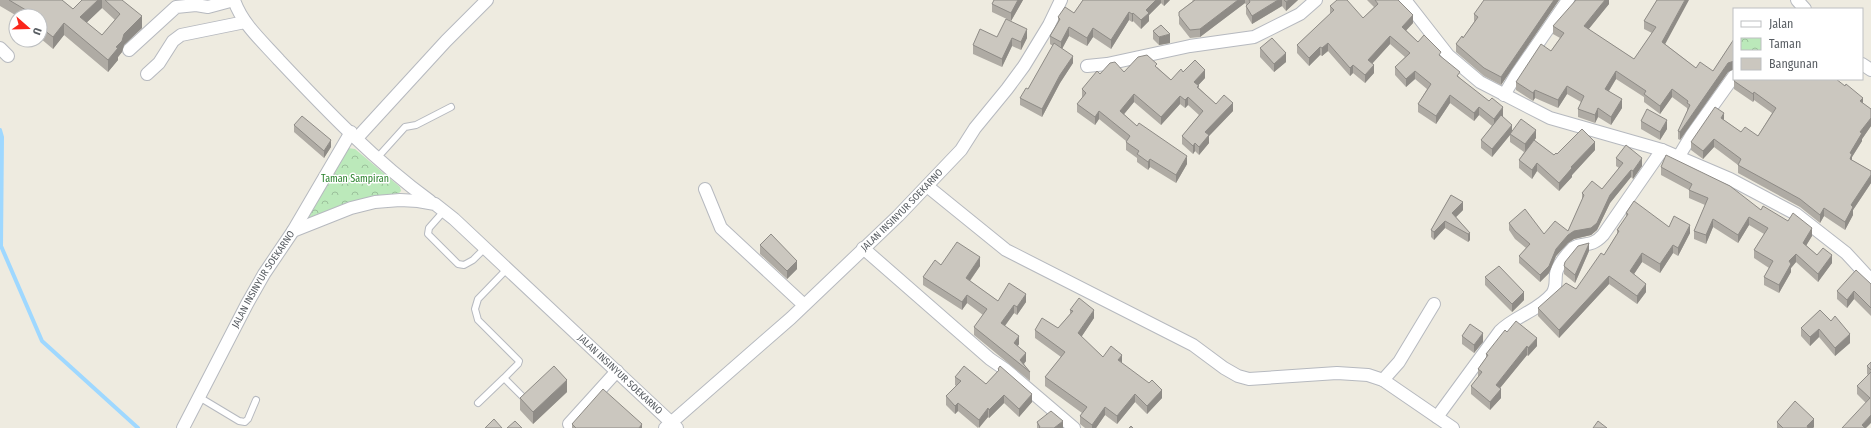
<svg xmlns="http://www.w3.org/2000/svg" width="1871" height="428" viewBox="0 0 1871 428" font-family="'Fira Sans Condensed',sans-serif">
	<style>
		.park { fill: url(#park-crowns) }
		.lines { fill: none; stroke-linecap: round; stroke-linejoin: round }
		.stream { stroke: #9fd8ff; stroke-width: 4 }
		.service-casing { stroke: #b6b9bf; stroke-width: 8 }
		.minor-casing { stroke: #b6b9bf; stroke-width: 14 }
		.service { stroke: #fff; stroke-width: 6 }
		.minor { stroke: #fff; stroke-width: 12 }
		.wall { fill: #afaba4; fill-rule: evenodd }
		.shaded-wall { fill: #8e8b86 }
		.building { fill: #cbc7bf; stroke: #8e8b86 }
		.labels { text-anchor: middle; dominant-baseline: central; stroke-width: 3; stroke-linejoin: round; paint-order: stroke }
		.park-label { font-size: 10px; fill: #2a822c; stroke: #fff }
		.street-label { font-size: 10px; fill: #595e63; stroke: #fff }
	</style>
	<defs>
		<pattern id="park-crowns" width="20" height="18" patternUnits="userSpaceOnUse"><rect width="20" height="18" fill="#bbe9ba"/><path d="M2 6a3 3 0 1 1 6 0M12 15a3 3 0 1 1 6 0" fill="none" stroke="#9bc09b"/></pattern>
	</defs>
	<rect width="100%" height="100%" fill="#eeebe0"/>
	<path class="park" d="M348,148L355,149L400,187L401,191L399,193L348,202L312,217H309L308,213Z"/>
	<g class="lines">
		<path class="stream" d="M0,130L2,137L1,246L42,341L138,428"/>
		<g class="service-casing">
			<path id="service" d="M377,158L405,127L416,125L451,107
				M444,211L429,228L428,234L458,264L464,265L473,260L485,248
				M507,269L478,299L475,309L478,320L519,361L518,364L504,378L523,397
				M199,397L239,421L245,422L248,419L256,400
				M478,403L504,378"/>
		</g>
		<g class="minor-casing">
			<g id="minor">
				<path d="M234,0C242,24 263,42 279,60C326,110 375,161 430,201"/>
				<path d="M1405,0L1448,55L1480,82L1550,118L1662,150L1730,179L1796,214L1846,253L1871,280"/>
				<path d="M1797,0L1805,9"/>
				<path d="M0,48L8,56"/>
				<path d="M129,50L176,7L196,5L208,7L234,0"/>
				<path d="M1862,64L1871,70"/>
				<path d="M1087,66L1107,64L1190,46L1254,37L1300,14L1316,0"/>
				<path d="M147,74L159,63L173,41L181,35L245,22"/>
				<path d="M1504,95L1516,75L1568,0"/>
				<path d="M357,138L446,41L487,0"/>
				<path d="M1679,156L1691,136L1734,76"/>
				<path d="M927,186L1006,250L1193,345L1224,368L1238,376L1249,379L1337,373L1368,375L1383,380L1453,428"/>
				<path d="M705,189L721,228L804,305"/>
				<path d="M293,231L351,132"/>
				<path d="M863,248L990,359L1006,370L1074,428"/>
				<path d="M1383,380L1399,362L1434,304"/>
				<path d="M1437,417L1500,331C1515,316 1538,311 1552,294C1557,287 1555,282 1556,274C1557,266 1567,254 1573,248C1583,241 1590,249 1603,235L1662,150"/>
				<path d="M569,424L617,371"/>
				<path id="s1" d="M183,428L247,304L264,274L293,231L351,208L375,202L400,200L418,201L435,204L454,219L677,428"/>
				<path id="s2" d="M665,428L791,318L898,216L961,150L975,128L1007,89L1024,66L1049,25L1061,0"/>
			</g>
		</g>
		<use href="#service" class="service"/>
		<use href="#minor" class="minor"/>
	</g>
	<path class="wall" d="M0,0H62L73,9L82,0H122L142,28L124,45L122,52L118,57V60L108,72L64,35L53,49L40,38V16H17L0,6ZM102,8L115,20L102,35L86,23Z
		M994,0H1023L1011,21L992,12V4Z
		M1083,0H1170L1164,6L1161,3L1149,15V21L1141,29L1133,21L1132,22L1129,20L1111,49L1093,37L1087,46L1069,36L1062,48L1073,63L1060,83L1042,117L1020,105V98L1028,89L1053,46L1050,44V36L1058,22V17L1074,13Z
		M1192,0H1298L1286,11L1282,6L1252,24L1246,14V6H1247L1245,3L1200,37L1190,38L1179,24V12L1193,1Z
		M1367,0H1398L1413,23L1406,30L1418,42L1441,57L1460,78L1503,116L1502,117L1512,131L1536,138L1534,140L1554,155L1557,154L1595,150L1572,175V177L1559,191L1537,171L1532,179L1519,168V160L1524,152L1510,142V135L1492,157L1481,148V140L1492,126L1479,115L1474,121L1450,103L1436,124L1418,112V104L1427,89L1415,79L1406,87L1395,75V67L1405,57L1390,44L1372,64L1374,73L1365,83L1353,73L1350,76L1328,51L1322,56L1320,55L1309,66L1297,53V45L1330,14V6L1363,18L1374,7Z
		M1559,0L1501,85L1484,76L1456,52V44L1463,38L1474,22V14Z
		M1609,0V4L1588,29L1634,59L1652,33L1644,29V21L1657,0L1665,44L1696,68L1713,71L1734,39V69L1728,72L1680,140L1678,139V131L1687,112V108L1672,97L1660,114L1644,102V97L1616,79L1609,91L1622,108L1611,125L1598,117L1595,123L1578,117V109L1581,102L1567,94L1558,108L1535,98L1533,101L1516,90V82L1551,51L1560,38L1553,34V26Z
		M1153,31L1170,43L1159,45L1153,39Z
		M997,37L1027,38L1021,50L1012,46L1002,67L973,54V45Z
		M1260,48L1286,62L1274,72L1260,57Z
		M1157,67L1171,80L1183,72L1205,78L1198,85L1199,88L1216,104L1233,111L1209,136V143L1199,155L1195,151L1193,154L1182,144V136L1199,115L1188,105L1185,108L1180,104L1161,125L1134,102L1124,114L1137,126L1187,164L1176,183L1150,167L1148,170L1137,162V158L1126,150V141L1099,119L1095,125L1077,112V104L1082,98V89L1100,74L1124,72Z
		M1734,81L1863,104L1871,109V126L1862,139V141L1852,157V160L1871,171V183L1853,210V215L1845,230L1824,216L1820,223L1800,207L1738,173V165L1714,147L1703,159L1691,150V142L1724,120L1741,132L1758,136L1772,113L1754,100L1753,102L1734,89Z
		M1641,121L1667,129L1660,140L1641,129Z
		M294,125L331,147L324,158L294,132Z
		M1616,158L1642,166L1633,179L1631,177L1610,203L1597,230L1591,235L1574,239L1568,243L1556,256L1549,273L1540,282L1519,263V256L1526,248L1515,239L1509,230V223L1544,234L1568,231L1582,200V193L1602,189L1619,168L1616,166Z
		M1661,167L1761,210L1812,236L1806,245L1817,255L1832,263L1818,282L1796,262L1791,268V272L1779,293L1764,285V277L1769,268L1754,258V250L1764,234L1749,225L1738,243L1713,227L1706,244L1694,239V231L1705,205L1689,198V190L1661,175Z
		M1451,195L1463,210L1456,217L1470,233V240L1468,242L1445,228L1434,240L1431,237V230Z
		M1626,213L1669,227L1690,233L1678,256L1673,253L1660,273L1642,262L1634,274L1646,292L1637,304L1609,284L1559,338L1538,316V308L1576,289L1604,255L1617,234V230L1626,217Z
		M760,245L797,269L787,279L760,254Z
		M1589,251L1575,283L1564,274V266Z
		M941,265L980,266L970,281L998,301L1026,302L1017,315L1014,313L1005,326L1019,344L1018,346L1026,361L1024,364L1030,372V381L974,335V327L983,315L967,303L962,310L923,285V277Z
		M1485,277L1524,300L1512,312L1485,285Z
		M1871,284V316L1854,299L1847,308L1837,299V291Z
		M1070,310L1094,318L1081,337L1103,357L1122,363L1162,398L1147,414L1135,402L1117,424L1105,415L1096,428H1085L1080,424V416L1082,413L1045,386V377L1061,357L1035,338V330L1058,328L1070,314Z
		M1820,310L1850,343L1835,356L1819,337L1810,346L1801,336V328Z
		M1507,332L1537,346L1528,356L1527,355L1500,388L1501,398L1490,410L1471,394V386L1478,377V369L1486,358V354Z
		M1462,336L1483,342L1474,353L1462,344Z
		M1871,362V423L1866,403L1857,394V386L1868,375L1867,374V366Z
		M998,369L1032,402L1019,417L1004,403L989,418L988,417L978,428L958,411L955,414L946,405V396L956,386L955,385V377L986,384L998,371Z
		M567,392L533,424L520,410V398Z
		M1037,422L1063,428H1037Z
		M1777,422L1814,427L1813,428H1777Z
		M572,424L642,428H572Z"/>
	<path class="shaded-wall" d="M98,0H102V8L80,29V17Z
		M1018,0H1023L1011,21V13Z
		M1156,0H1161V3L1149,15V21L1141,29V20L1146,10Z
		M1164,0H1170L1164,6Z
		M1238,0H1245V3L1200,37V29Z
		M1278,0H1282V6L1252,24V16Z
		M1289,0H1298L1286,11V2Z
		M1554,0H1559L1501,85V77Z
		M1605,0H1609V4L1584,35V26Z
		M1685,0H1689L1662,50V42Z
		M1129,12V20L1111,49V40Z
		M1133,13V21L1132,22V14Z
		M1413,15V23L1402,35V27Z
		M142,16V28L124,45L122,52L118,57V60L108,72V60L124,34Z
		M64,23V35L53,49V37Z
		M1069,27V36L1061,51V42Z
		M1093,28V37L1087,46V38Z
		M1027,29V38L1021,50V42Z
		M1170,34V43L1159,45V37Z
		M1390,36V44L1368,68V60Z
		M1012,38V46L1002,67V59Z
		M1328,43V51L1322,56V48Z
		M1320,47V55L1309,66V58Z
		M1286,53V62L1274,72V64Z
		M1073,56V63L1060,83L1042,117V109L1060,75Z
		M1734,61V69L1728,72L1680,140V132L1728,63Z
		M1353,65V73L1350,76V68Z
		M1374,65V73L1365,83V75Z
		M1205,70V78L1194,90V82Z
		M1415,71V79L1406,87V79Z
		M1616,71V79L1605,97V89Z
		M1567,86V94L1558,108V100Z
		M1672,89V97L1660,114V106Z
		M1535,90V98L1533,101V93Z
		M1754,92V100L1753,102V94Z
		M1134,94V102L1120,119V111Z
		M1450,95V103L1436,124V116Z
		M1180,96V104L1161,125V117Z
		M1188,97V105L1185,108V100Z
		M1863,98V106L1860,101Z
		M1622,99V108L1611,125V117Z
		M1233,103V111L1209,136V143L1199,155V147L1205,132Z
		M1479,107V115L1474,121V113Z
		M1503,107V116L1494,127V119Z
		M1598,108V117L1595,123V115Z
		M1099,111V119L1095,125V117Z
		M1724,113V121L1721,118Z
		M1871,118V126L1862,139V141L1852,157V162L1850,167V153L1860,132Z
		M1667,120V129L1660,140V132Z
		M1512,125V133L1510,134V135L1492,157V149Z
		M1536,130V138L1525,153V144Z
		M1714,139V147L1703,159V151Z
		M331,140V147L324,158V151Z
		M1595,142V150L1572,175V177L1559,191V183L1571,167Z
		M1195,143V151L1193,154V146Z
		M1187,156V164L1176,183V175Z
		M1642,158V166L1633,179V171Z
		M1150,159V167L1148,170V162Z
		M1537,163V171L1532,179V170Z
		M1631,170V177L1610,203L1597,230L1591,235L1574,239L1568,243L1556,256L1549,273L1540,282V275L1556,249L1568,235L1610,195Z
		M1871,175V183L1853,210V215L1845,230V222L1851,205Z
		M1463,202V210L1452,221V213Z
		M1824,208V216L1820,223V215Z
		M1749,217V225L1738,243V235Z
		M1713,219V227L1706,244V235Z
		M1445,221V228L1434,240V232Z
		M1690,225V233L1678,256V248Z
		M1812,228V236L1803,251V243Z
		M1470,233V240L1468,242V234Z
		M1589,243V251L1575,283V275Z
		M1673,245V253L1660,273V264Z
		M1642,253V262L1630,280V271Z
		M1796,254V262L1791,268V272L1779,293V285L1789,261Z
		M1832,255V263L1818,282V274Z
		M980,257V266L966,286V278Z
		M797,261V269L787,279V271Z
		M1609,276V284L1559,338V330Z
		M1646,284V292L1637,304V296Z
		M1854,291V299L1847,308V300Z
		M1524,292V300L1512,312V304Z
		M1026,294V302L1017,315V307Z
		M967,295V303L962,310V302Z
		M1014,305V313L1001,331V323Z
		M1094,310V318L1078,342V333Z
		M1819,329V337L1810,346V337Z
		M1483,333V342L1474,353V345Z
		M1850,334V343L1835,356V348Z
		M1019,336V344L1014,352V343Z
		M1537,338V346L1528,356V348Z
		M1527,346V355L1496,393V385Z
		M1026,353V361L1022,366L1020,360Z
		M1122,355V363L1118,360Z
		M567,380V392L533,424V412Z
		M1501,389V398L1490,410V402Z
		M1162,390V398L1147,414V406Z
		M1032,394V402L1019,417V409Z
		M1135,394V402L1117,424V416Z
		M1004,395V403L989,418V410Z
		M958,403V411L955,414V406Z
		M1105,407V415L1096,428H1092V425Z
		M988,408V417L979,428V420Z
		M1871,415V423L1866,428H1862V425Z
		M1814,419V427L1813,428H1807V426Z
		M1063,421V428H1054Z
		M642,424V428H639Z"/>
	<path class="building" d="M9,0H62L73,9L82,0H98L80,17L102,35L120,14L105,0H122L142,16L124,34L122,41L116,47L118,48L108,60L64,23L53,37L40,27V16H36Z
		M994,0H1018L1011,13L992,4Z
		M1083,0H1156L1146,10L1149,13L1141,20L1133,13L1132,14L1129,12L1111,40L1093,28L1087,38L1069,27L1061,42L1050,36L1060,19L1058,17L1065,7L1074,13Z
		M1195,0H1238L1200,29L1190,30L1179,16V12Z
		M1249,0H1278L1252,16L1246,6L1250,2Z
		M1284,0H1289L1286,2Z
		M1337,0H1347L1363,18L1378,4L1375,0H1398L1413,15L1402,27L1418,42L1424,35L1441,52L1439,55L1460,72L1457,76L1489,101L1492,98L1503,107L1494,119L1479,107L1474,113L1450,95L1436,116L1418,104L1431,84L1415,71L1406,79L1395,67L1410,53L1390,36L1368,60L1374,65L1365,75L1353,65L1350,68L1328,43L1322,48L1320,47L1309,58L1297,45L1334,10L1330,6Z
		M1484,0H1554L1501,77L1484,68L1456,44L1462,36L1463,38L1478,17L1474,14Z
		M1576,0H1605L1584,26L1634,59L1656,27L1644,21L1657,0H1685L1662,42L1696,68L1700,62L1713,71L1734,39V61L1728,63L1680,132L1678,131L1690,105L1687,103L1688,101L1672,89L1660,106L1644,94L1646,91L1616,71L1605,89L1622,99L1611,117L1598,108L1595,115L1578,109L1584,96L1567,86L1558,100L1535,90L1533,93L1516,82L1541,44L1551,51L1564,33L1553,26Z
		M1006,19L1027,29L1021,42L1012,38L1002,59L973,45L980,29L997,37Z
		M1161,25L1170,34L1159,37L1153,31Z
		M1272,38L1286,53L1274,64L1260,48Z
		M1054,43L1073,56L1060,75L1042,109L1020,98L1026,88L1028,89Z
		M1147,55L1157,64L1155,66L1171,80L1181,69L1183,72L1195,60L1205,70L1194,82L1199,86L1197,87L1216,104L1224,95L1233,103L1205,132L1209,135L1199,147L1195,143L1193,146L1182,136L1203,111L1188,97L1185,100L1180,96L1161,117L1134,94L1120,111L1137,126L1139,123L1187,156L1176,175L1150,159L1148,162L1137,154L1139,151L1126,142L1130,136L1099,111L1095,117L1077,104L1086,93L1082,89L1097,71L1100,74L1110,63L1115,62L1124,72L1138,57Z
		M1735,79H1836L1845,86L1846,84L1863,98L1860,101L1871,109V118L1860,132L1862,133L1850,153L1852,154L1850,159L1871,171V175L1851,205L1853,207L1845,222L1824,208L1820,215L1800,199L1738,165L1741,159L1714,139L1703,151L1691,142L1715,107L1724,113L1721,118L1741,132L1745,127L1758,136L1776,108L1754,92L1753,94L1734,81Z
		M1647,109L1667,120L1660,132L1641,121Z
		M1501,115L1512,125L1492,149L1481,140Z
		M302,116L331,140L324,151L294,125Z
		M1521,119L1536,130L1525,144L1510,134Z
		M1582,129L1595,142L1571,167L1572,168L1559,183L1537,163L1532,170L1519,160L1534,140L1554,155L1556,153L1557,154Z
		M1626,145L1642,158L1633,171L1631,170L1610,195L1597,223L1591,228L1574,231L1568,235L1556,249L1549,266L1540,275L1519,256L1530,244L1515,231L1509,223L1525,209L1544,234L1555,221L1568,231L1584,195L1582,193L1592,181L1602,189L1623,163L1616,158Z
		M1666,155L1730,186L1761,210L1763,206L1788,221L1793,213L1812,228L1803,243L1817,255L1823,248L1832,255L1818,274L1796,254L1789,261L1791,264L1779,285L1764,277L1773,261L1754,250L1768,228L1749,217L1738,235L1713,219L1706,235L1694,231L1708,198L1689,190L1692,184L1661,167Z
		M1451,195L1463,202L1452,213L1470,233L1468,234L1445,221L1434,232L1431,230Z
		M1634,201L1669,227L1674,216L1690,225L1678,248L1673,245L1660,264L1642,253L1630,271L1646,284L1637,296L1609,276L1559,330L1538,308L1566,283L1576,289L1601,253L1604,255L1619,231L1617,230L1628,214L1626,213Z
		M771,234L797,261L787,271L760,245Z
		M957,242L980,257L966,278L998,301L1009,283L1026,294L1017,307L1014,305L1001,323L1019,336L1014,343L1026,353L1020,360L1030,372L974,327L987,309L967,295L962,302L923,277L935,260L941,265Z
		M1589,243L1588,246L1575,275L1564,266L1565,262L1578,246Z
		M1499,266L1524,292L1512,304L1485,277Z
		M1856,270L1871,284V308L1854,291L1847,300L1837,291Z
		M1079,298L1094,310L1078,333L1103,357L1111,346L1122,355L1118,360L1149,383L1152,380L1162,390L1147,406L1135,394L1117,416L1105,407L1092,425L1080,416L1087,407L1045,377L1065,352L1035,330L1042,318L1058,328L1073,311L1070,310Z
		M1820,310L1831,321L1835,316L1850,334L1835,348L1819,329L1810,337L1801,328Z
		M1516,321L1537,338L1528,348L1527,346L1496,385L1501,389L1490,402L1471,386L1482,372L1478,369L1488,355L1486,354L1505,330L1507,332Z
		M1470,324L1483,333L1474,345L1462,336Z
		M1871,362V370L1867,366Z
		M554,366L567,380L533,412L520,398Z
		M964,366L986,384L999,370L998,369L1000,366L1032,394L1019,409L1004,395L989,410L988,408L979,420L958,403L955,406L946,396L961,381L955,377Z
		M1871,372V415L1862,425L1865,428H1842L1870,398L1857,386Z
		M603,389L642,424L639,428H576L572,424Z
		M1795,401L1814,419L1807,426L1808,428H1783L1777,422Z
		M1051,411L1063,421L1054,428H1039L1040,427L1037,422Z
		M494,419L502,428H485Z
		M515,421L522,428H507Z
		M1598,421L1607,428H1593Z
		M1131,426L1133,428H1129Z"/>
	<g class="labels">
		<g class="park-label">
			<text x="355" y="179">Taman Sampiran</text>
		</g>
		<g class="street-label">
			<text stroke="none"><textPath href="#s2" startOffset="322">JALAN INSINYUR SOEKARNO</textPath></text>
			<text stroke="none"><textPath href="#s1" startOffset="169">JALAN INSINYUR SOEKARNO</textPath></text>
			<text stroke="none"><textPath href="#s1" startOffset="625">JALAN INSINYUR SOEKARNO</textPath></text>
		</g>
	</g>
	<rect x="1733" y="8" width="130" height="72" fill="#ffffff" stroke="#bdbfc1"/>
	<rect x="1741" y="21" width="20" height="6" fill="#ffffff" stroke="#bdbfc1"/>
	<text x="1769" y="28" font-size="12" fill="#595e63">Jalan</text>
	<rect x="1741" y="38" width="20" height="12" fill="url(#park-crowns)" stroke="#bdbfc1"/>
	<text x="1769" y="48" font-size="12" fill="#595e63">Taman</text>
	<rect x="1741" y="58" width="20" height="12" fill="#cbc7bf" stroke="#bdbfc1"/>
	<text x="1769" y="68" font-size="12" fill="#595e63">Bangunan</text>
	<g transform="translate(28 28) rotate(110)"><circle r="19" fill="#ffffff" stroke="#bdbfc1"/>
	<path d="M0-3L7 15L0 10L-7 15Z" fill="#fa251a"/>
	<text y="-6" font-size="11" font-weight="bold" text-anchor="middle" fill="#595e63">U</text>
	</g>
</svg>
